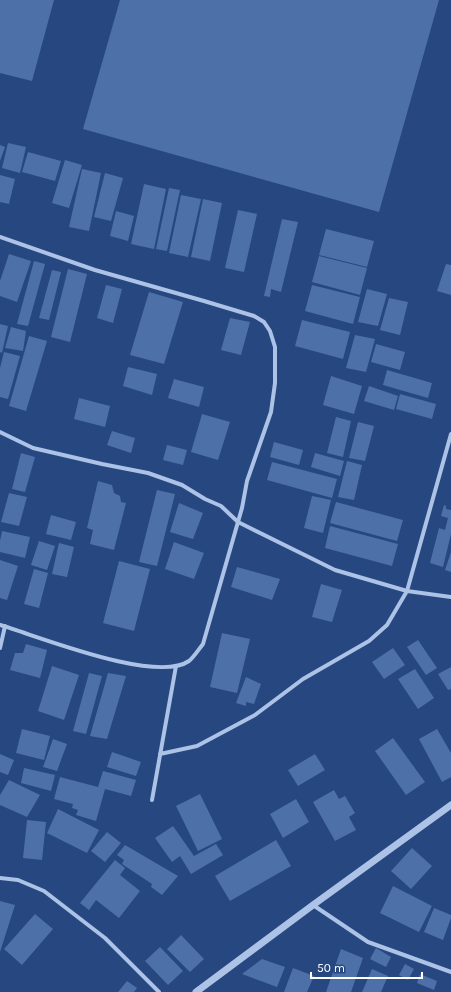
<svg xmlns="http://www.w3.org/2000/svg" width="451" height="992" viewBox="0 0 451 992" font-family="Karla,sans-serif">
	<style>
		.building { fill: #4e70a8 }
		.lines { fill: none; stroke-linecap: round; stroke-linejoin: round }
		.minor { stroke: #acc2e6; stroke-width: 4 }
		.tertiary { stroke: #acc2e6; stroke-width: 7 }
	</style>
	<rect width="100%" height="100%" fill="#26477f"/>
	<path class="building" d="M0,0H54L32,81L0,73Z
		M120,0H439L379,212L83,129Z
		M8,143L26,147L20,173L2,168Z
		M0,145L5,147L0,161Z
		M28,152L61,161L55,181L22,172Z
		M65,160L82,165L69,208L52,203Z
		M82,169L101,173L89,231L69,227Z
		M105,173L123,178L111,221L94,217Z
		M0,175L15,179L9,204L0,202Z
		M144,184L166,189L154,249L131,244Z
		M169,188L180,190L167,251L156,249Z
		M181,195L201,199L188,257L169,253Z
		M203,199L222,203L210,261L191,257Z
		M238,210L257,214L244,272L225,268Z
		M116,211L134,216L128,241L110,236Z
		M282,219L298,222L281,292L271,289L270,297L264,296Z
		M326,229L374,241L367,267L319,255Z
		M9,254L31,261L17,302L0,296V281Z
		M319,256L367,268L360,295L312,282Z
		M34,261L45,264L28,326L17,324Z
		M446,264L451,265V295L437,291Z
		M68,269L87,274L70,342L51,337Z
		M52,270L61,272L49,320L39,318Z
		M106,285L122,289L113,323L97,318Z
		M312,285L360,297L353,324L305,311Z
		M367,289L387,294L378,326L358,322Z
		M149,292L183,302L164,364L130,355Z
		M389,298L408,302L400,335L380,330Z
		M230,318L250,322L241,355L221,350Z
		M302,320L350,332L343,359L295,346Z
		M0,324L8,326L2,353L0,352Z
		M11,327L26,331L23,351L5,348Z
		M355,335L375,339L366,372L346,368Z
		M29,336L47,341L26,411L9,406Z
		M376,344L405,352L400,370L371,362Z
		M4,352L20,356L8,399L0,397V368Z
		M128,367L157,374L152,395L123,386Z
		M387,370L432,383L428,398L383,385Z
		M331,376L362,386L354,414L323,405Z
		M174,379L204,387L199,407L168,398Z
		M369,386L398,396L394,410L364,401Z
		M400,394L436,404L432,419L396,409Z
		M79,398L110,406L105,427L74,419Z
		M202,414L230,422L218,460L191,452Z
		M336,417L351,421L343,457L327,453Z
		M358,422L374,426L365,461L349,458Z
		M112,431L135,438L131,453L107,445Z
		M274,442L303,450L299,465L270,457Z
		M167,445L187,450L183,465L163,460Z
		M21,453L35,457L25,492L12,489Z
		M315,453L344,461L340,476L311,467Z
		M347,461L362,465L354,500L338,497Z
		M272,462L337,479L332,498L267,480Z
		M98,481L112,485L114,493L120,496L121,502L126,503L114,550L90,544L93,530L87,528Z
		M157,490L175,494L157,566L139,562Z
		M9,493L27,497L19,526L1,522Z
		M312,496L331,500L323,533L304,528Z
		M336,502L403,520L397,541L330,523Z
		M179,503L203,513L193,539L170,532Z
		M444,505L446,506V509L451,510V534L443,567L430,563L439,528L445,530L448,518L441,516Z
		M51,515L76,522L71,540L46,534Z
		M330,526L398,544L392,566L325,548Z
		M2,531L30,537L25,558L0,552V541Z
		M39,541L55,546L47,570L31,565Z
		M174,542L204,553L194,579L165,569Z
		M59,543L74,547L67,577L52,574Z
		M451,552V572L445,570Z
		M0,560L18,566L7,600L0,598Z
		M119,561L150,569L134,631L103,623Z
		M237,567L280,579L272,600L231,587Z
		M34,569L48,573L39,608L24,604Z
		M321,584L342,590L332,622L312,617Z
		M222,633L250,639L237,693L210,687Z
		M418,640L437,668L426,675L407,647Z
		M26,644L47,650L40,678L10,670L15,653H23Z
		M393,648L405,665L384,679L372,662Z
		M52,666L79,675L64,720L38,711Z
		M451,667V689L448,690L438,674Z
		M415,669L434,698L418,709L398,679Z
		M89,673L102,676L86,734L73,731Z
		M108,673L126,676L107,739L90,736Z
		M246,677L261,684L254,704L246,702V706L236,703Z
		M22,729L50,736L44,760L16,753Z
		M437,729L451,753V777L442,782L419,739Z
		M393,738L425,782L406,795L375,751Z
		M53,739L67,744L57,771L43,767Z
		M112,752L141,762L136,776L107,767Z
		M0,754L14,760L8,775L0,772Z
		M315,754L325,770L298,786L288,770Z
		M24,768L55,775L51,791L21,783Z
		M103,771L136,780L131,796L105,789L96,821L76,815L78,810L72,808L73,804L54,799L60,777L98,787Z
		M9,780L40,795L27,817L0,805V795Z
		M334,790L339,799L345,796L355,813L349,817L356,830L335,841L313,802Z
		M200,794L222,839L198,851L176,806Z
		M296,799L309,822L283,838L270,814Z
		M58,809L99,830L87,853L47,833Z
		M27,820L46,822L42,860L23,858Z
		M173,826L194,856L216,844L223,855L191,874L180,856L172,862L155,838Z
		M107,832L121,843L105,862L91,851Z
		M276,840L291,866L230,901L215,876Z
		M125,845L178,876L162,895L151,887L152,884L122,864L124,860L117,855Z
		M412,848L432,866L411,889L391,871Z
		M115,860L125,868L120,875L140,891L119,918L96,900L89,910L80,903Z
		M393,886L432,906L419,932L380,913Z
		M0,901L15,905L0,952Z
		M434,908L451,915V918L443,940L424,932Z
		M35,914L53,929L22,965L4,949Z
		M181,935L204,959L190,972L167,949Z
		M160,947L183,971L168,985L145,961Z
		M376,948L391,957L386,967L370,959Z
		M341,949L363,958L351,992H326Z
		M262,959L285,967L277,987L242,974Z
		M405,964L414,969L408,980L399,975Z
		M293,968L314,976L307,992H284Z
		M372,969L388,976L381,992H362Z
		M420,974L437,981L434,990L417,983Z
		M127,981L137,988L134,992H118Z"/>
	<g class="lines">
		<path class="minor" d="M0,237L95,270L204,301L254,316L264,322L270,331L275,347V383L271,412L247,481L242,508L203,644C199,649 194,657 189,661C156,684 38,636 0,625
			M0,432L33,448L102,464L148,473L182,485L205,499L221,506L238,522L335,570L407,591L451,597
			M0,648L5,626
			M160,754L197,746L255,715L303,679L369,641L387,625L407,591L451,434
			M152,800L176,666
			M0,878L18,880L44,891L105,938L159,992
			M313,905L368,942L451,972"/>
		<path class="tertiary" d="M196,992L313,905L451,805"/>
	</g>
	<path d="M311 972v6h111v-6" fill="none" stroke="#ffffff" stroke-width="2"/>
	<text x="317" y="972" font-size="12" fill="#ffffff" stroke="#26477f" stroke-width="3" paint-order="stroke">50 m</text>
</svg>
